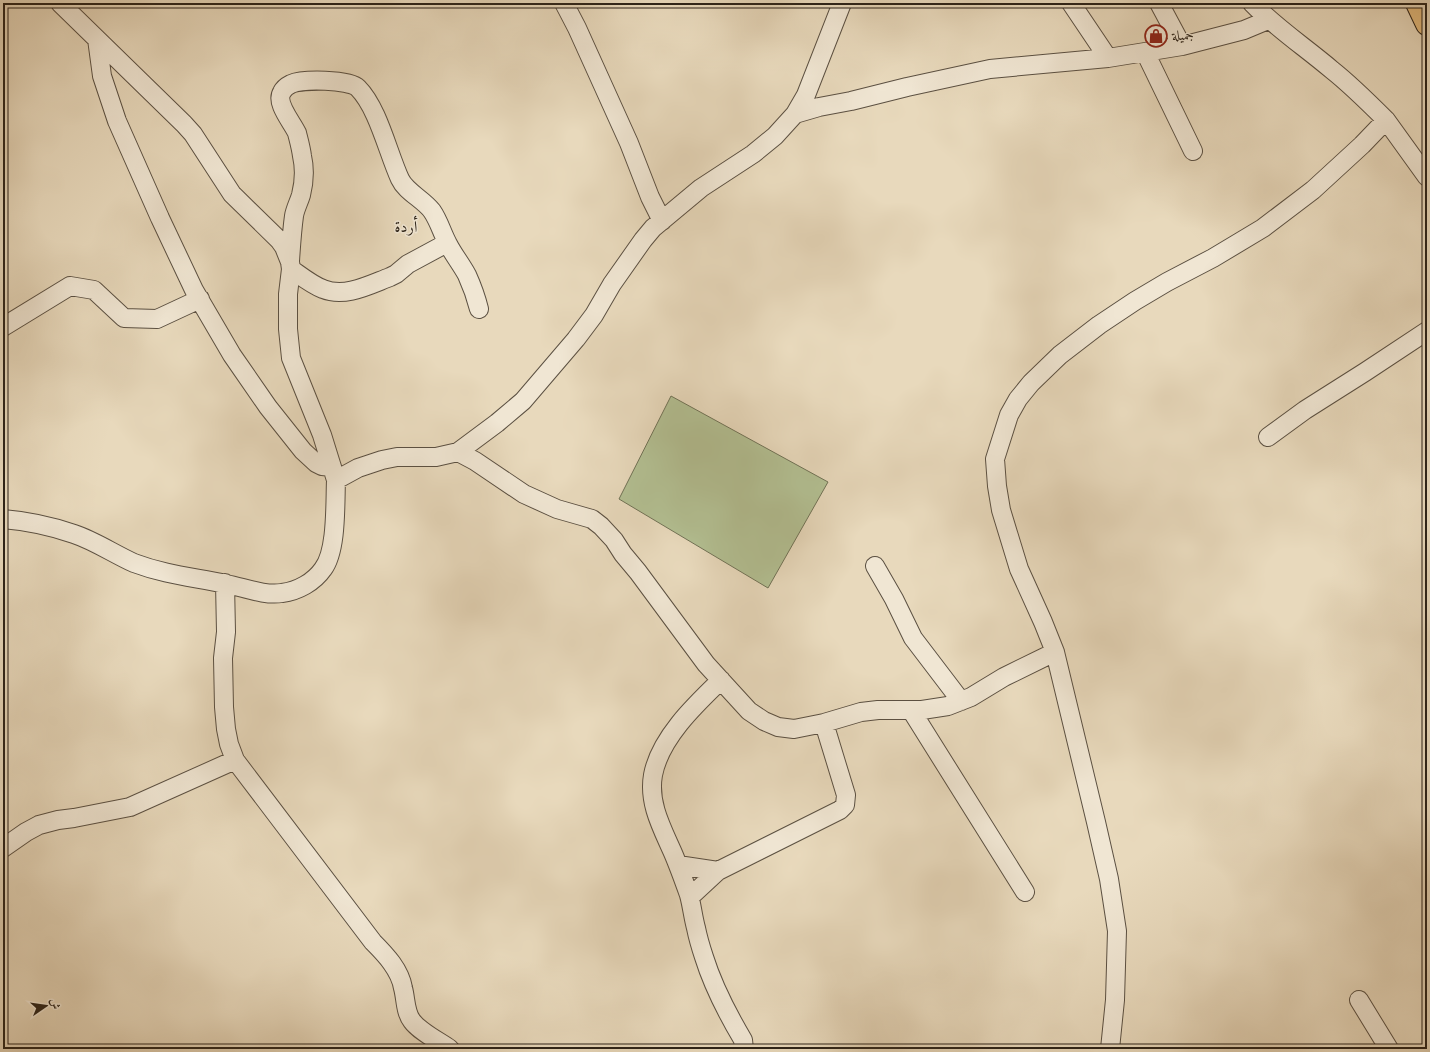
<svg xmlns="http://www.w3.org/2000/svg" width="1430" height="1052" viewBox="0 0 1430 1052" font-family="'Libre Bodoni',Amiri,serif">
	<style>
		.green { fill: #b3c093; stroke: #707256 }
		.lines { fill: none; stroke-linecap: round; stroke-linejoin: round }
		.minor-casing { stroke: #5b5042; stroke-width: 20 }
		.major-casing { stroke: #2c2319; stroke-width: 24 }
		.minor { stroke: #f0e6d3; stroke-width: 18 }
		.major { stroke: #e4bc7e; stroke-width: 22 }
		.labels { text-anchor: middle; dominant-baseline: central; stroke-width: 3; stroke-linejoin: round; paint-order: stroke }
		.poi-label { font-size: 14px; fill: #2c2319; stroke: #f0e6d3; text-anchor: start }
		.quarter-label { font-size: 16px; fill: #2c2319; stroke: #f0e6d3 }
	</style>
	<rect width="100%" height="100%" fill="#e8d9bc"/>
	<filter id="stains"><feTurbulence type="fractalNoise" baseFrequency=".005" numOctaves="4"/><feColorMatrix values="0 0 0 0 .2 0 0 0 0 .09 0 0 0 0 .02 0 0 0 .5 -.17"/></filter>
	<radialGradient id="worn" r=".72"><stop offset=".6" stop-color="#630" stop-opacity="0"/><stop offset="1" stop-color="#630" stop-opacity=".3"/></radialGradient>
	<path class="green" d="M671,396L828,482L768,588L619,499Z"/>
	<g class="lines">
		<g class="minor-casing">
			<path id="minor" d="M60,3L184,124L193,134L232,194L279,240L284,247L290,262L291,269L288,294V329L291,358L322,435L336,480
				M564,3L577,28L629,143L650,197L662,221
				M1071,3L1108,58
				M1159,3L1182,46
				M1252,3C1276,28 1305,47 1332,70C1351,85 1369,103 1386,120
				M97,39L102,76L117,121L160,218L194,290L232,355L268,407L303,451L316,463L322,466L332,467
				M1145,52L1193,151
				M795,114L819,107L851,101L907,87L990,69L1108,58L1182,46L1244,30L1268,20
				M290,261C291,246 292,230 294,216C295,209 299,202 301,195C304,183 305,169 302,156C301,148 299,141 297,133C292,122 275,103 282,92C284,88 287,86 291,84C302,79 349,79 358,88C378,108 388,153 400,179C406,192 423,199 432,211C439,221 442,233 448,244C453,254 461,264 467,275C472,286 476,297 479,309
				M291,269C301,276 312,285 323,289C345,298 369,285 390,277L396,274L408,264L447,243
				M3,327L70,286L94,290L124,318L157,319L200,299
				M1268,437L1305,410L1365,372L1427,331
				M458,452L475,461L524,494L557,509L592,519L601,526L614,540L623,554L638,572L706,664L749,711L764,721L778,727L794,729L824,723L861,712L878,710H922L948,706L971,697L1004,677L1055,652
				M3,519C27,521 51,526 74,534C95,541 114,554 134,563C166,575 193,577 226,584C243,587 264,596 282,593C298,591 314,582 323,569C337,551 335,504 336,480L358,468L382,460L397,457H436L458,452L497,423L523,401L576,339L594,315L612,284L643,240L653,228L701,188L753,154L775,136L795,114L806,95L842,3
				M875,566L894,599L913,638L961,701
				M225,583L226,632L223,658L224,707L226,729L229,744L235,760L373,942C386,955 400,970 403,988C406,999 405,1012 412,1021C420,1032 439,1041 450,1049
				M721,680C695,705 660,738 653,775C648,803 662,828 673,853C679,867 684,881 689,895C692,906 693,917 696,928C698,938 701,948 704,957C713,986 727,1013 743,1040L744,1049
				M911,710L1025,892
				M3,848L26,832L39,825L58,820L74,818L130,807L235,760
				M678,865L718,871
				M690,897L718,871L840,810L845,805L846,795L824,723
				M1359,1000L1389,1049
				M1110,1049L1115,1000L1117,931L1109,879L1096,822L1055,652L1043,622L1019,569L1001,510L997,486L995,459L1009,415L1018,399L1031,383L1060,355L1099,325L1135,301L1167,282L1213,258L1263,228L1313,190L1362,145L1386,120L1427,177"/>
		</g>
		<g class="major-casing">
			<path id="major" d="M1417,3L1427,24"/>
		</g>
		<use href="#minor" class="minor"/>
		<use href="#major" class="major"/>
	</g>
	<defs>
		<g id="shop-ring" transform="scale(1.15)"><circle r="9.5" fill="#f0e6d3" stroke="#8f2418" stroke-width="1.5"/><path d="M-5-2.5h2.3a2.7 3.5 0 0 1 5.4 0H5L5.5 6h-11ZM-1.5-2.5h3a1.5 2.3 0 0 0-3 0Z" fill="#8f2418"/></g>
	</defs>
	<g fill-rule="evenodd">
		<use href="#shop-ring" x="1156" y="36"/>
	</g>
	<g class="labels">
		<g class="poi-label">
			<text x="1172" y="36">جميلة</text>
		</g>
		<g class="quarter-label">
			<text x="406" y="227">أردة</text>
		</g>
	</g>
	<rect width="1430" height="1052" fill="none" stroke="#e8d9bc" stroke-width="16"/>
	<rect x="4" y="4" width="1422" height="1044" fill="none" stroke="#2c2319" stroke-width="2"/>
	<rect x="8" y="8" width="1414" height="1036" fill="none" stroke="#2c2319"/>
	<g transform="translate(46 1006) rotate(77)" stroke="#f0e6d3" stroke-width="3" paint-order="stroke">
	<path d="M0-3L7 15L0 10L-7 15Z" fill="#2c2319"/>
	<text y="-6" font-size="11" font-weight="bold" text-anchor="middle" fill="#2c2319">ش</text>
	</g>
	<rect width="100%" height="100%" filter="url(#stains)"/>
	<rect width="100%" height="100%" fill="url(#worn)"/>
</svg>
